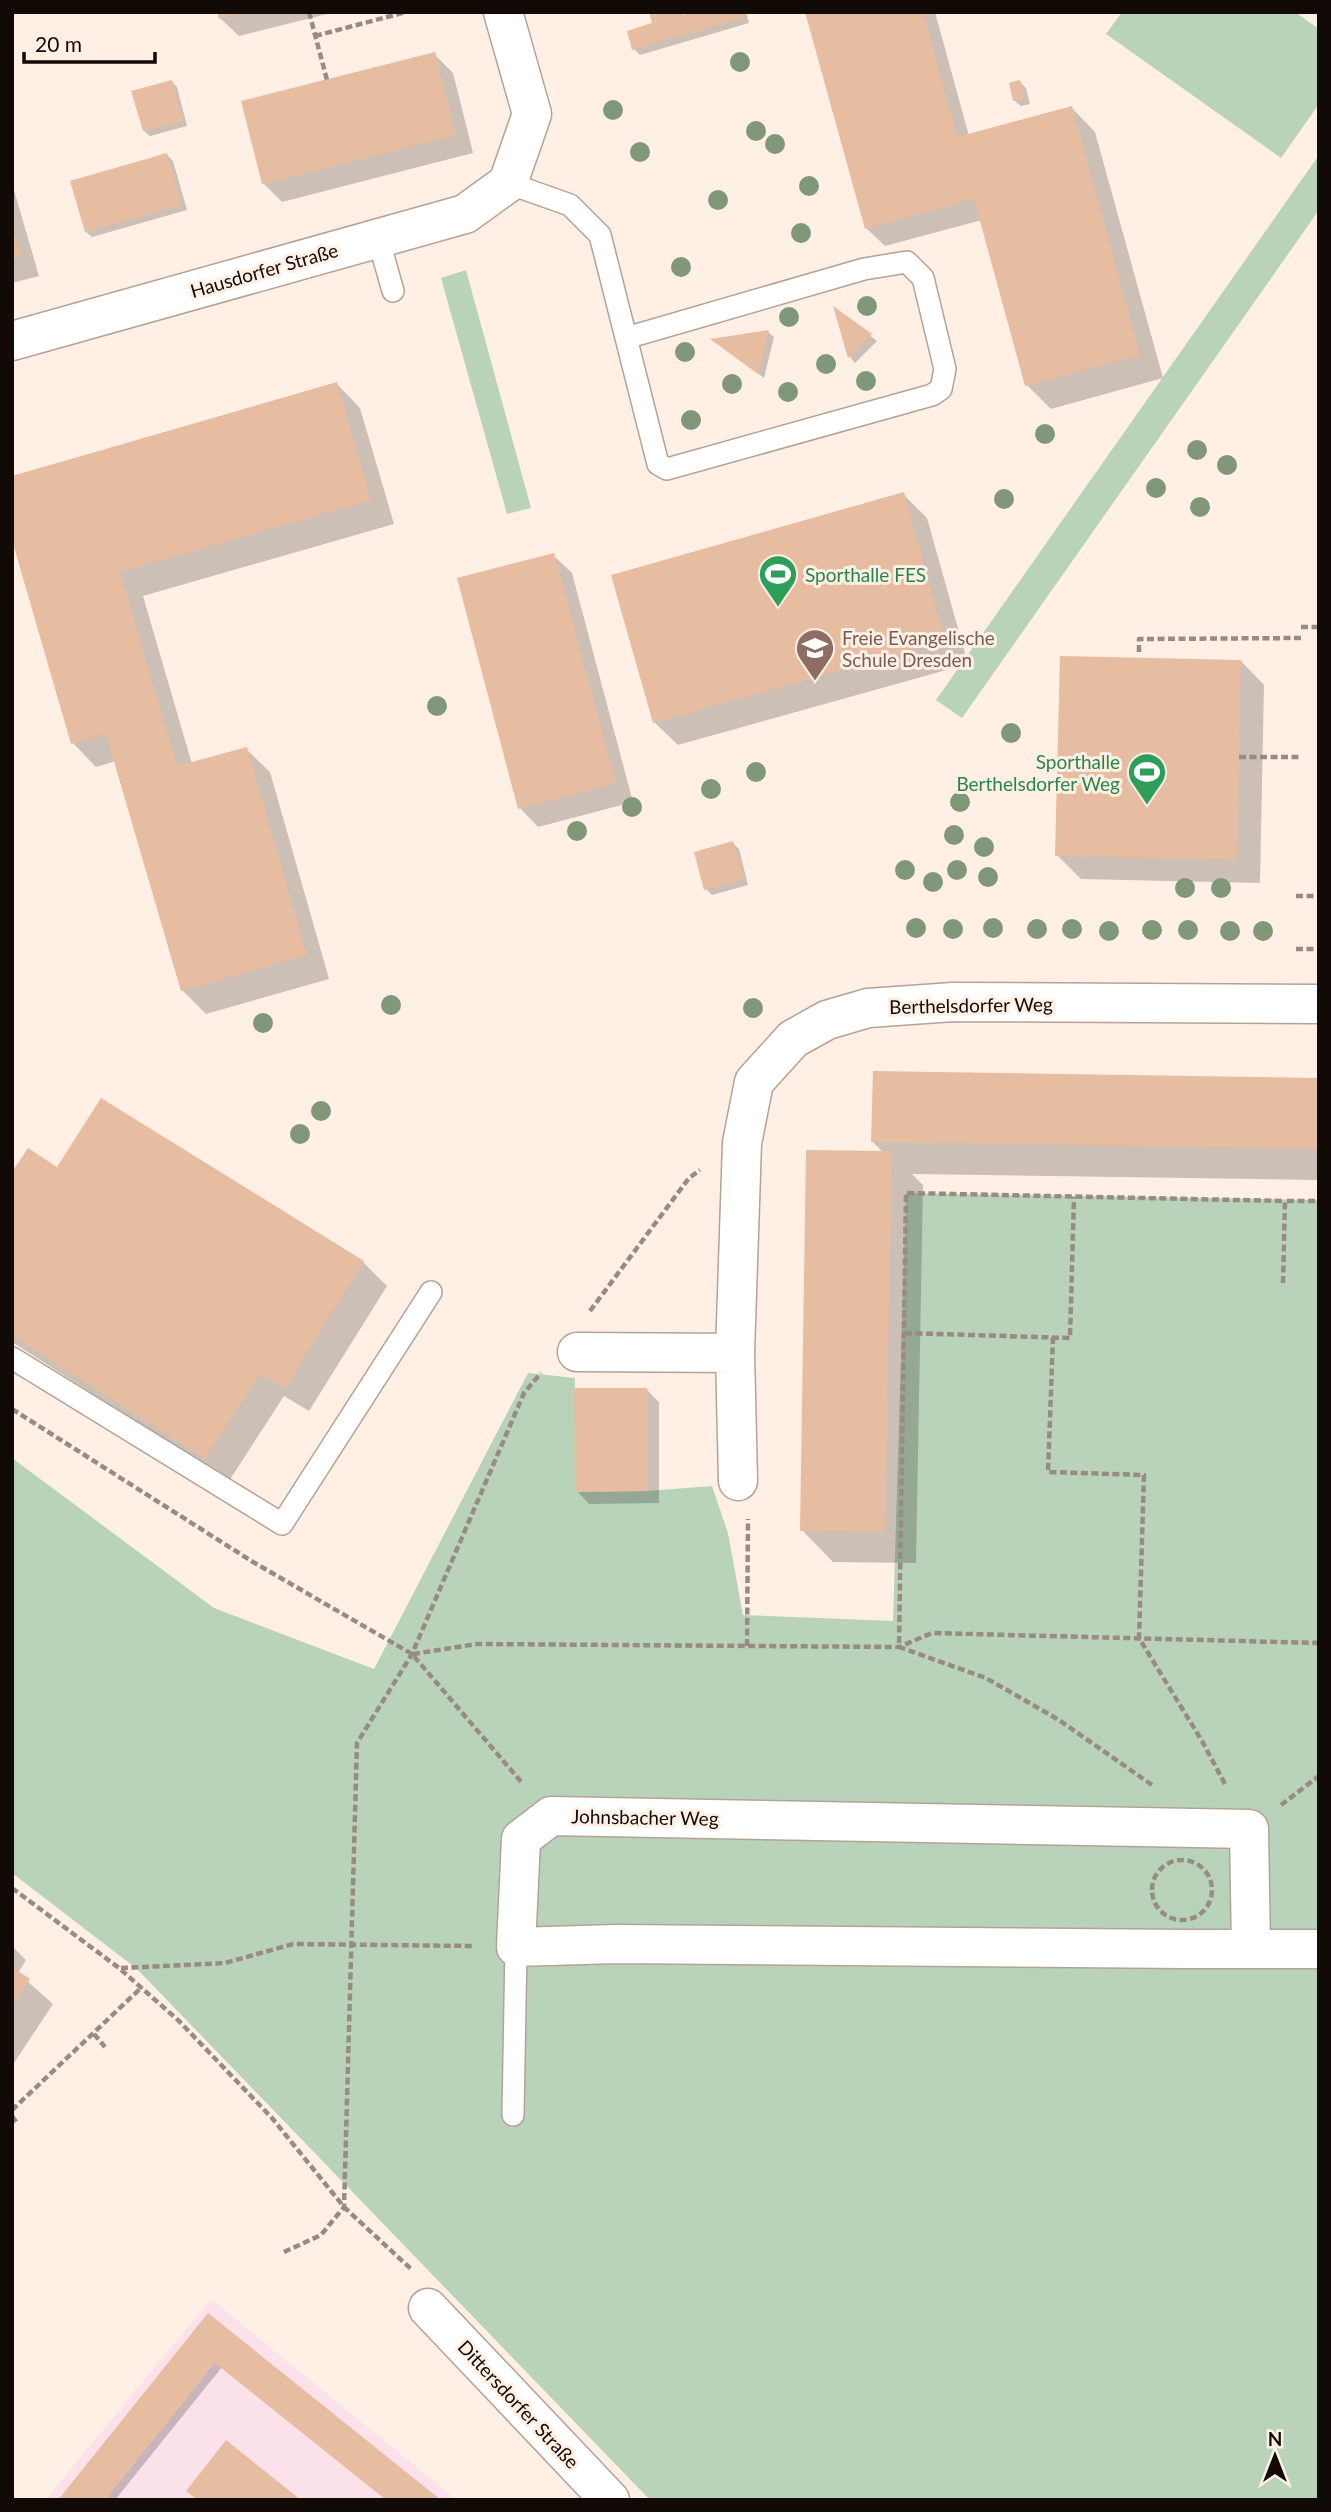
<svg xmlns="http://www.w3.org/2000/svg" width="1331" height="2512" viewBox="0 0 1331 2512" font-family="Lato,sans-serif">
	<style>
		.industrial { fill: #fae1ea }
		.green { fill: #b9d3bb }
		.shadow { fill: #0003 }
		.building { fill: #e6bda0 }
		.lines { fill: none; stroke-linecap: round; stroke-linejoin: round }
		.lane-casing { stroke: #b5a296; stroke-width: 24 }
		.street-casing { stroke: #b5a296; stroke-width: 41 }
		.path { stroke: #978b83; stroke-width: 4.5; stroke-dasharray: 7 3.5; stroke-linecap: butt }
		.lane { stroke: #fff; stroke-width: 21 }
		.street { stroke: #fff; stroke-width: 38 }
		.tree { fill: #81977a }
		.labels { text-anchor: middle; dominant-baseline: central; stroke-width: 6; stroke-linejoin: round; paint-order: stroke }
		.street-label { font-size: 19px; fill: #110a07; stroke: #ffefe4 }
		.leisure-label { font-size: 19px; fill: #27864d; stroke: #ffefe4; text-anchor: start }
		.education-label { font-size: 19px; fill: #785e54; stroke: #ffefe4; text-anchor: start }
	</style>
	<rect width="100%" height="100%" fill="#ffefe4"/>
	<path class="industrial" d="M211,2299L457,2500H45Z"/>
	<path class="green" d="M1122,12H1295L1319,29V104L1281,158L1106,34Z
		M1319,155V210L962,718L936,700Z
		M466,270L531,508L507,514L441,278Z
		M906,1193L1319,1200V2500H650L137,1969L12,1873V1458L214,1608L374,1669L528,1373L575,1378V1492L647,1491L712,1486L728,1533L743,1615L893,1621Z"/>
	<path class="shadow" d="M219,12H335L239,36L220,18Z
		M651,12H682L683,17L698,12H746L749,23L640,55L634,49L654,24Z
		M807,12H935L969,136L1072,108L1095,132L1163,378L1051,409L1027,385L982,220L885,246L866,228Z
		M434,54L453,73L473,153L282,202L263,183Z
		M171,81L177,87L187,126L150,136L144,131Z
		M1020,82L1026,88L1030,104L1021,106L1015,101Z
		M167,155L173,161L187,210L92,237L86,232Z
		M12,183L39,276L12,283Z
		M836,310L877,341L855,363L850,357Z
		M768,332L774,337L764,378L714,340Z
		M337,384L360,408L394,524L143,596L192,764L246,749L270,772L329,979L206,1014L182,990L116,761L96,767L73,743L12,533Z
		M903,494L927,518L968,664L678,745L654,722Z
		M553,555L572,573L633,802L538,827L520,808Z
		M1241,661L1264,685L1260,883L1081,879L1057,855Z
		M733,843L739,849L748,885L712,895L706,889Z
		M1319,1080V1180L912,1174L923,1185L916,1563L833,1562L802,1530L884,1153L873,1142Z
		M102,1100L363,1262L387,1286L309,1411L284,1396L229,1481L12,1342V1176L58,1170Z
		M646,1389L659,1402V1503L589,1504L577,1491Z
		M12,1946L26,1960L18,1973L53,2004L12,2066Z
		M209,2315L222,2367L115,2500H60Z"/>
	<path class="building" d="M217,12H241V13L219,19Z
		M649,12H678L679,16L692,12H743L745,17L632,50L627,31L652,23Z
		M805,12H923L957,137L1072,106L1140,355L1025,386L974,199L865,229Z
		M435,52L456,135L262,184L241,101Z
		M172,80L183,121L143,131L131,91Z
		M1020,80L1025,99L1013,101L1009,83Z
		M167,153L182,205L85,232L70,181Z
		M12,226L22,257L12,260Z
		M833,306L872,334L848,358Z
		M769,330L758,374L710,339Z
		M337,382L371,500L120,572L177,766L247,747L307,955L181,991L106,734L71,744L12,540V476Z
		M904,492L945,641L653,723L611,575Z
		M554,553L616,783L518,809L457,578Z
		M1060,656L1241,660L1237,860L1055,856Z
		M733,841L744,879L704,890L694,852Z
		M873,1071L1319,1078V1149L871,1142Z
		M101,1098L364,1261L285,1389L260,1374L205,1459L12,1335V1172L28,1148L57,1167Z
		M806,1150L892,1151L885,1532L800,1531Z
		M574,1388H647V1491L575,1492Z
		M12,1967L30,1979L12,2006Z
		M208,2313L441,2500H386L215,2363L105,2500H58Z
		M226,2440L301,2500H198L186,2491Z"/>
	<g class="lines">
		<g class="lane-casing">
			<path id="lane" d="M508,183L570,205L600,235L658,464L667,469L932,395L941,389L945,369L923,278L907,262L864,269L626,338
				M378,238L393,291
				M12,1358L282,1524L431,1292
				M513,2115L516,1947"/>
		</g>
		<g class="street-casing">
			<path id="street" d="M12,341L465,214L508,183L532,114L503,12
				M577,1352L735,1353
				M738,1481L735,1353L742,1143L754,1082L793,1039L827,1020L868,1008L953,1002L1319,1004
				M1251,1949L1249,1829L551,1816L521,1839L516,1947L616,1944L1184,1949H1319
				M428,2308L610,2500"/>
		</g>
		<path class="path" d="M309,12L327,80
			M315,36L406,12
			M1301,627H1319
			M1139,652V639L1301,638
			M1239,757H1299
			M1296,896H1319
			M1296,949H1319
			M1283,1283L1285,1201H1319
			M590,1311L689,1178L700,1170
			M905,1333L1070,1338L1074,1197
			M1053,1337L1048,1472L1144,1475L1139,1638L1202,1741L1226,1786
			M12,1409L253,1562L412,1654L523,1784
			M747,1646L748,1519
			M413,1654L477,1644L899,1647L932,1633L1319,1643
			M1152,1785L1059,1720L986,1678L899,1647L906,1193L1285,1201
			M1281,1805L1319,1776
			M1152 1890a30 30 0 1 1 60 0a30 30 0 1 1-60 0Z
			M12,1888L119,1968L179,2021L272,2118L344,2207L411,2269
			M121,1968L225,1963L293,1944L473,1946
			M94,2034L105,2047
			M12,2110L142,1987
			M12,2116L17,2123
			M284,2252L321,2235L344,2207L357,1743L412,1654L524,1393L541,1373"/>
		<use href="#lane" class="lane"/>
		<use href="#street" class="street"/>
	</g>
	<g class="tree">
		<circle cx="740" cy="62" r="10"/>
		<circle cx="613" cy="110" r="10"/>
		<circle cx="756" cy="131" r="10"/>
		<circle cx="775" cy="144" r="10"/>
		<circle cx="640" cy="152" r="10"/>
		<circle cx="809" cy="186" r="10"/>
		<circle cx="718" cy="200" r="10"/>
		<circle cx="801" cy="233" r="10"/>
		<circle cx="681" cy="267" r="10"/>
		<circle cx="867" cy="306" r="10"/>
		<circle cx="789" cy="317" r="10"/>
		<circle cx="685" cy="352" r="10"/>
		<circle cx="826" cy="364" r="10"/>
		<circle cx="866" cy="381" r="10"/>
		<circle cx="732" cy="384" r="10"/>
		<circle cx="788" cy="392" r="10"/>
		<circle cx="691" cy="420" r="10"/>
		<circle cx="1045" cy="434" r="10"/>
		<circle cx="1197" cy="450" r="10"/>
		<circle cx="1227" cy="465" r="10"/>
		<circle cx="1156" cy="488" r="10"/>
		<circle cx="1004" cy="499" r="10"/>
		<circle cx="1200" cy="507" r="10"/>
		<circle cx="437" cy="706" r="10"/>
		<circle cx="1011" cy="733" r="10"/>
		<circle cx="756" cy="772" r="10"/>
		<circle cx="711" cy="789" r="10"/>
		<circle cx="960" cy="802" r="10"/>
		<circle cx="632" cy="807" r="10"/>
		<circle cx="577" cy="831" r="10"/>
		<circle cx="954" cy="835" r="10"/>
		<circle cx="984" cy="847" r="10"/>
		<circle cx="905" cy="870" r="10"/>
		<circle cx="957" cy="870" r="10"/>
		<circle cx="988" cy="877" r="10"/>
		<circle cx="933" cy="882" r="10"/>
		<circle cx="1185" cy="888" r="10"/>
		<circle cx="1221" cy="888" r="10"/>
		<circle cx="916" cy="928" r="10"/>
		<circle cx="993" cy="928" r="10"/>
		<circle cx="953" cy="929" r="10"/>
		<circle cx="1037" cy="929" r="10"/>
		<circle cx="1072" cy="929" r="10"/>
		<circle cx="1152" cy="930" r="10"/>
		<circle cx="1188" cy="930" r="10"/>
		<circle cx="1109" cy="931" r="10"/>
		<circle cx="1230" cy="931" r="10"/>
		<circle cx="1263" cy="931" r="10"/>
		<circle cx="391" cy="1005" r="10"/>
		<circle cx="753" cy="1008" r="10"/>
		<circle cx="263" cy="1023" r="10"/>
		<circle cx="321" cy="1111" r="10"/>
		<circle cx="300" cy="1134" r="10"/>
	</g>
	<defs>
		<g id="stadium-pin" transform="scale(2.0125)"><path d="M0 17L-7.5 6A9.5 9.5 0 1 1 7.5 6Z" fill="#2e9e5b" stroke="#ffefe4"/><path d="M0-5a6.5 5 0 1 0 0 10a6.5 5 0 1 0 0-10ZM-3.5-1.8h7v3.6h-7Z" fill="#fff"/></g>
		<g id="school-pin" transform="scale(2.0125)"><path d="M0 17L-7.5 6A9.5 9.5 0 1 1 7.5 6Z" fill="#8d6e63" stroke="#ffefe4"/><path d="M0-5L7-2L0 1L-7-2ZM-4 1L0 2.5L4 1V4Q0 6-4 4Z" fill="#fff"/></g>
	</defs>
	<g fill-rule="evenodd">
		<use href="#stadium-pin" x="778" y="574"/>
		<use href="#school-pin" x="815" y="648"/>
		<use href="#stadium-pin" x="1147" y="772"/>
	</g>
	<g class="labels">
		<g class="street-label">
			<text transform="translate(264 270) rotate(-16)">Hausdorfer Straße</text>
			<text transform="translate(971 1005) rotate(-1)">Berthelsdorfer Weg</text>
			<text transform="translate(645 1817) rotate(1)">Johnsbacher Weg</text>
			<text transform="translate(519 2404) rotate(47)">Dittersdorfer Straße</text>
		</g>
		<g class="leisure-label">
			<text x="805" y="574">Sporthalle FES</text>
			<text x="1120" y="761" text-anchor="end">Sporthalle<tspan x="1120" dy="22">Berthelsdorfer Weg</tspan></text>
		</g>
		<g class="education-label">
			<text x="842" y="637">Freie Evangelische<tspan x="842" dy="22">Schule Dresden</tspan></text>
		</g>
	</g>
	<rect width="1331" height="2512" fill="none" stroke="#110a07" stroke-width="28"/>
	<g transform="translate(1275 2456)" stroke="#ffefe4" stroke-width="5" paint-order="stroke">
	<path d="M0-5L12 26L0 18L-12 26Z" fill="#110a07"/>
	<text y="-10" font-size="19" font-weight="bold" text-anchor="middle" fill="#110a07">N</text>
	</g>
	<path d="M24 52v10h131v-10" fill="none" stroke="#110a07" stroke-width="3.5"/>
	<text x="35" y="52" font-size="21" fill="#110a07" stroke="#ffefe4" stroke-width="5" paint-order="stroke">20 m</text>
</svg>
